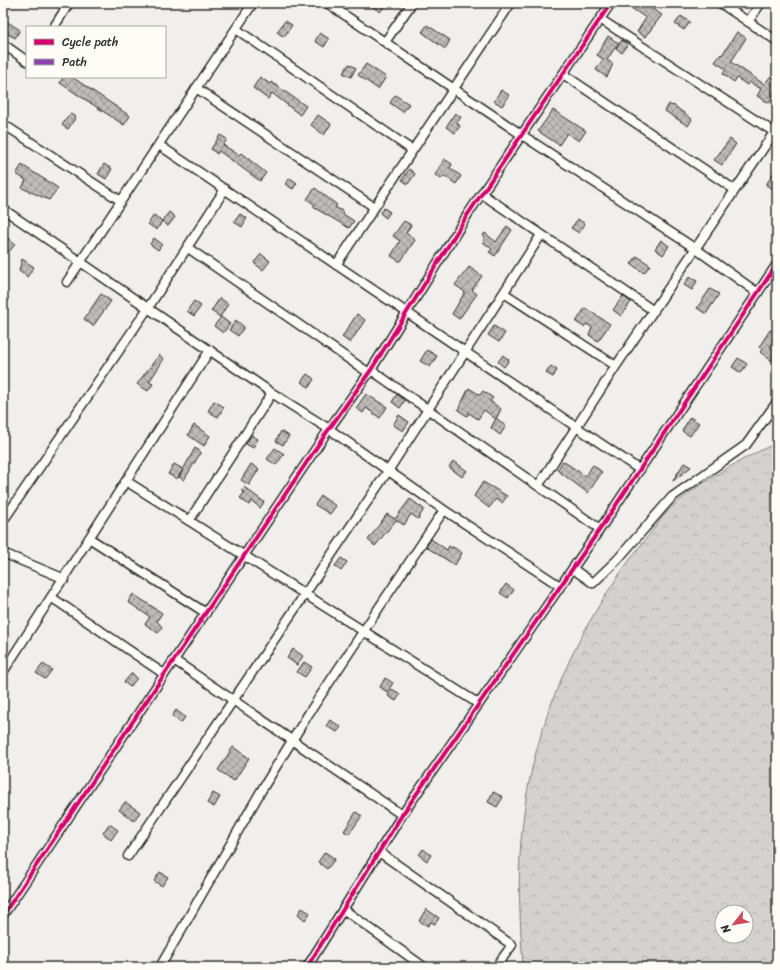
<svg xmlns="http://www.w3.org/2000/svg" width="780" height="970" viewBox="0 0 780 970" font-family="Sriracha,sans-serif">
	<style>
		.forest { fill: url(#forest-crowns); stroke: #7f7e7d; fill-rule: evenodd }
		.building { fill: url(#building-cross-hatch); stroke: #2b2b2b }
		.lines { fill: none; stroke-linecap: round; stroke-linejoin: round }
		.minor-casing { stroke: #2b2b2b; stroke-width: 11 }
		.minor { stroke: #fdfcf7; stroke-width: 8 }
		.quiet { stroke: #8e44ad; stroke-width: 3; stroke-dasharray: 6 3; stroke-linecap: butt }
		.cycleway-casing { stroke: #fdfcf7; stroke-width: 6 }
		.cycleway { stroke: #d6006c; stroke-width: 4 }
	</style>
	<defs>
		<pattern id="forest-crowns" width="20" height="18" patternUnits="userSpaceOnUse"><rect width="20" height="18" fill="#d3d2cf"/><path d="M2 6a3 3 0 1 1 6 0M12 15a3 3 0 1 1 6 0" fill="none" stroke="#b5b4b2"/></pattern>
		<pattern id="building-cross-hatch" width="8" height="8" patternUnits="userSpaceOnUse"><rect width="8" height="8" fill="#bdbcb8"/><path d="M0 0l8 8M0 8l8-8" fill="none" stroke="#9a9996"/></pattern>
	</defs>
	<rect width="100%" height="100%" fill="#f0efeb"/>
	<filter id="ink" filterUnits="userSpaceOnUse"><feTurbulence type="fractalNoise" baseFrequency=".025" numOctaves="2"/><feDisplacementMap in="SourceGraphic" scale="8" xChannelSelector="R" yChannelSelector="G"/><feConvolveMatrix kernelMatrix="1 2 1 2 8 2 1 2 1" color-interpolation-filters="sRGB"/></filter>
	<g filter="url(#ink)">
		<path class="forest" d="M777,443V967H523C520,921 517,875 522,830C532,724 579,622 645,540C655,528 664,513 675,504C701,482 746,456 777,443ZM722,912H746V936H722Z"/>
		<path class="building" d="M367,3H387L380,12Z
			M624,3H643L662,15L645,37L637,32L646,18Z
			M681,16L690,22L684,30L675,24Z
			M6,21L20,30L15,38L3,31V25Z
			M285,21L292,25L284,37L277,32Z
			M427,25L450,40L445,49L422,32Z
			M737,32L746,38L731,62L764,84L771,76L777,80V89L769,103L757,96L761,89L749,82L747,85L737,78L734,82L723,74L726,69L715,62L721,54L722,55Z
			M320,33L329,39L324,47L315,41Z
			M608,36L618,43L607,60L613,64L607,77L596,70L603,59L597,55Z
			M622,40L628,45L622,53L616,48Z
			M349,64L356,68L351,77L343,73Z
			M366,64L386,77L378,89L358,75Z
			M63,77H72L130,116L124,125L60,83Z
			M260,77L270,84L271,82L306,106L300,115L272,93L268,99L253,88Z
			M501,90L509,95L502,106L494,101Z
			M395,95L409,104L403,112L390,103Z
			M669,104L672,106L673,105L692,119L688,126L665,111Z
			M553,110L586,131L579,141L567,133L559,145L538,131Z
			M455,113L461,117L457,123L460,126L455,133L446,127Z
			M70,114L76,117L68,129L62,125Z
			M318,115L331,124L324,135L311,125Z
			M220,135L227,139L223,145L239,155L241,153L266,173L260,181L219,151L217,154L211,149Z
			M730,139L736,144L722,165L714,160Z
			M444,159L452,164L450,168L461,176L456,184L444,176L441,179L435,175Z
			M104,164L112,169L106,179L98,174Z
			M22,165L58,188L49,200L22,188L26,180L16,174Z
			M777,167V191L766,185Z
			M409,169L415,174L408,184L402,180Z
			M290,178L297,183L293,189L285,184Z
			M315,188L337,205L335,207L344,212L343,214L354,221L349,228L313,207L315,205L307,199Z
			M384,208L390,212L386,218L380,213Z
			M169,212L175,217L168,226L162,221Z
			M240,214L247,218L242,227L234,222Z
			M154,215L162,221L157,230L148,224Z
			M578,219L585,224L579,233L571,228Z
			M404,221L411,225L406,233L415,240L401,261H399L391,256L400,241L393,236Z
			M507,226L512,230L495,256L489,252L492,249L483,242L485,238L483,235L485,233L496,242Z
			M6,237L15,244L9,252L3,247V241Z
			M154,238L162,244L158,250L150,244Z
			M661,240L669,246L663,255L655,249Z
			M261,254L270,261L263,270L254,263Z
			M637,256L650,265L644,273L631,264Z
			M22,259L34,267L27,277L19,271Z
			M469,267L482,276L472,290L477,294L459,319L452,314L465,292L455,285Z
			M689,277L697,281L692,290L684,285Z
			M710,289L719,294L706,314L697,308Z
			M101,294L111,301L93,326L84,319Z
			M623,296L631,302L621,316L613,310Z
			M220,298L228,304L220,317L211,311Z
			M194,301L201,306L194,316L187,311Z
			M585,308L610,324L598,341L589,335L592,327L586,324L584,327L576,322Z
			M357,314L365,320L350,343L342,337Z
			M221,317L230,324L223,333L214,326Z
			M236,320L244,327L238,336L229,330Z
			M494,326L505,333L499,342L488,335Z
			M770,330L777,333V337L770,347L777,352L772,361L760,352L762,350L759,347Z
			M427,350L437,356L430,367L420,361Z
			M159,355L164,359L149,382L153,384L148,391L137,384Z
			M503,355L509,360L504,367L498,362Z
			M738,358L747,364L741,373L732,367Z
			M551,366L557,370L553,377L546,373Z
			M307,374L314,379L309,387L301,382Z
			M469,388L480,395L483,391L493,398L490,401L501,409L496,419L484,410L478,419L469,413L467,416L458,410Z
			M366,394L387,407L380,418L366,408L363,413L356,408Z
			M397,394L405,400L400,408L392,402Z
			M214,401L224,407L218,417L208,411Z
			M399,415L409,422L403,431L393,425Z
			M690,417L699,423L690,436L682,431Z
			M496,418L506,426L500,435L491,428Z
			M194,425L210,436L204,446L188,435Z
			M281,431L289,436L283,445L276,441Z
			M251,435L258,439L253,448L246,444Z
			M195,448L201,452L184,480L179,477Z
			M275,448L284,454L276,465L267,459Z
			M454,461L467,471L462,477L449,467Z
			M563,461L585,476L593,465L602,472L588,493L557,470Z
			M684,463L691,467L673,481V480Z
			M174,464L183,469L177,479L168,474Z
			M251,464L259,469L249,485L241,480Z
			M483,482L507,496L502,503L496,499L489,508L474,496Z
			M244,487L264,502L260,508L252,501L249,505L240,498L244,493L241,490Z
			M321,496L336,506L330,514L315,505Z
			M410,499L424,509L418,519L411,514L404,525L396,520L375,546L368,540L387,514L395,519Z
			M431,539L447,550L449,546L452,548L453,547L462,553L455,565L426,547Z
			M341,558L347,562L341,571L335,566Z
			M506,584L514,590L508,598L500,593Z
			M133,594L162,613L157,621L162,627L158,633L145,624L150,617L128,602Z
			M293,649L303,656L297,665L287,658Z
			M304,662L312,667L305,677L297,672Z
			M43,664L52,670L45,679L36,673Z
			M132,673L137,678L130,687L124,682Z
			M385,678L393,683L387,692L380,687Z
			M392,689L400,694L396,701L388,696Z
			M176,710L185,717L181,723L172,716Z
			M330,720L341,727L337,732L326,726Z
			M233,747L249,758L234,781L218,770Z
			M493,792L503,797L497,807L488,802Z
			M213,793L220,797L214,807L207,803Z
			M125,802L140,812L134,821L119,810Z
			M356,812L362,816L349,834L344,831Z
			M109,824L118,830L111,840L103,833Z
			M423,849L431,855L427,861L419,855Z
			M325,852L335,859L327,869L318,862Z
			M160,872L168,877L162,886L154,881Z
			M302,908L310,913L305,920L298,914Z
			M426,909L439,918L435,924L431,922L428,926L419,921Z"/>
		<g class="lines">
			<g class="minor-casing">
				<path id="minor" d="M327,3L522,135L696,249L758,293
					M720,3L777,41
					M600,19L774,132
					M748,22L761,3
					M54,27L69,3
					M236,29L412,150
					M385,42L412,3
					M3,44L27,61
					M563,74L735,190
					M196,88L374,207
					M3,124L121,201
					M159,145L640,470
					M482,194L654,311
					M3,209L272,393L329,429L444,510L560,586
					M188,248L369,373
					M336,265L511,3
					M67,282L253,3
					M504,293L616,366
					M371,370L600,529
					M126,481L479,704
					M538,486L616,366L777,128
					M3,521L148,308L225,189
					M189,521L272,393
					M89,538L206,613
					M3,553L65,579
					M573,569L593,583L617,560L672,497L746,445L777,402
					M51,597L164,674
					M174,660L402,815
					M3,672L210,350
					M379,852L512,945L496,967
					M128,856L388,471L541,235
					M343,909L424,967
					M3,915L329,429L371,370L468,214L611,3
					M160,967L261,791L309,713L444,510
					M307,967L402,815L600,529L777,264"/>
			</g>
			<use href="#minor" class="minor"/>
			<path class="quiet" d="M774,967L777,954"/>
			<g class="cycleway-casing">
				<path id="cycleway" d="M3,915L329,429L371,370L468,214L611,3
					M307,967L402,815L600,529L777,264"/>
			</g>
			<use href="#cycleway" class="cycleway"/>
		</g>
	</g>
	<rect width="780" height="970" fill="none" stroke="#fdfcf7" stroke-width="16"/>
	<rect x="8" y="8" width="764" height="954" fill="none" stroke="#2b2b2b" stroke-width="1.5" filter="url(#ink)"/>
	<rect x="26" y="26" width="140" height="52" fill="#fdfcf7" stroke="#a9a8a5"/>
	<rect x="34" y="39" width="20" height="6" fill="#d6006c" stroke="#a9a8a5"/>
	<text x="62" y="46" font-size="12" fill="#2b2b2b">Cycle path</text>
	<rect x="34" y="59" width="20" height="6" fill="#8e44ad" stroke="#a9a8a5"/>
	<text x="62" y="66" font-size="12" fill="#2b2b2b">Path</text>
	<g transform="translate(734 924) rotate(239)"><circle r="19" fill="#fdfcf7" stroke="#a9a8a5"/>
	<path d="M0-3L7 15L0 10L-7 15Z" fill="#d1495b"/>
	<text y="-6" font-size="11" font-weight="bold" text-anchor="middle" fill="#2b2b2b">N</text>
	</g>
</svg>
